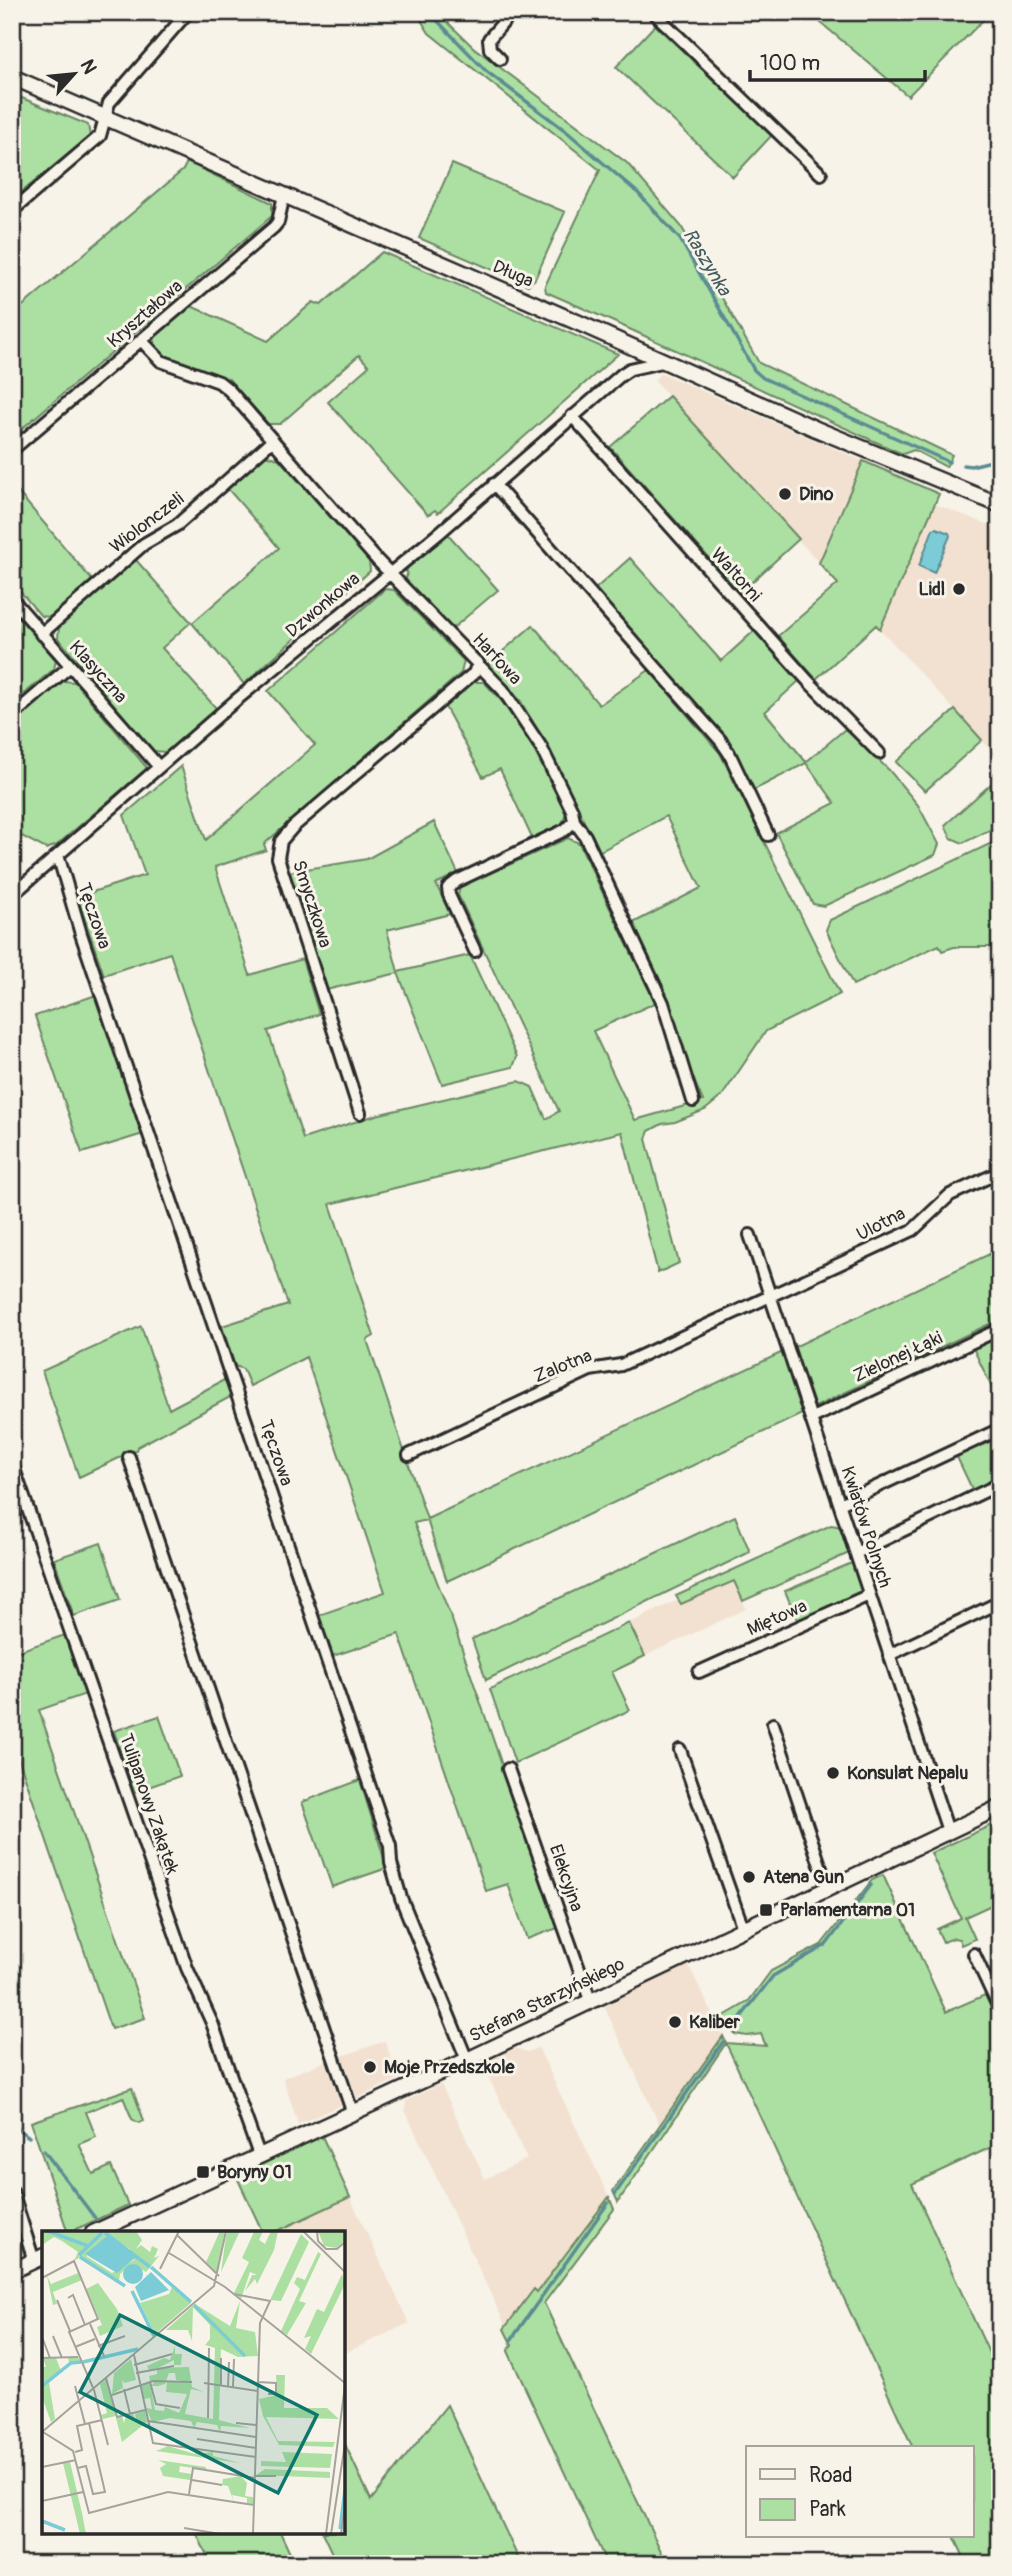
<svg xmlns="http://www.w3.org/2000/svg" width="1012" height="2576" viewBox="0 0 1012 2576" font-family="Pangolin,sans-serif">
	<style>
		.built { fill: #f2e1d0 }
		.green { fill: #ace0a2; stroke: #6c8666; stroke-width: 2 }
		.water { fill: #7cccd7; stroke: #5c8c92; stroke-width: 2 }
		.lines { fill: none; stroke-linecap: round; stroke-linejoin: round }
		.stream { stroke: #5c8c92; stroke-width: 3.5 }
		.street-casing { stroke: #2b2b2b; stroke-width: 16 }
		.secondary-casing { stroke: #2b2b2b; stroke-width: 19 }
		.street { stroke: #f7f3e8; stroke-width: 10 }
		.secondary { stroke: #f7f3e8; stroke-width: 14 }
		.poi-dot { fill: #2b2b2b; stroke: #f7f3e8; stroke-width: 2.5 }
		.labels { text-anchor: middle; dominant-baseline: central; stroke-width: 6; stroke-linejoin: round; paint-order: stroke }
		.street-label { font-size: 18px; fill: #2b2b2b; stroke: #f7f3e8 }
		.poi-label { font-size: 18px; font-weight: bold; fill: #2b2b2b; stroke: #f7f3e8; text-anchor: start }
		.water-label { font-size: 19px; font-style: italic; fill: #435b5f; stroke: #f7f3e8 }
		.inset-river { fill: none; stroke: #7cccd7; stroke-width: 3.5 }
		.inset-road { fill: none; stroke: #a5a39c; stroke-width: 2 }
		.view { fill: #0f766e; fill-opacity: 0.15; stroke: #0f766e; stroke-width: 3.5 }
		.inset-edge { fill: none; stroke: #2b2b2b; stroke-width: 3.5 }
	</style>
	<rect width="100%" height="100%" fill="#f7f3e8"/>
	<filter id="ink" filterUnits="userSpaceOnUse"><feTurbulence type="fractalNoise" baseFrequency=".0143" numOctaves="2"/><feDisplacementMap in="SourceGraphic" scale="14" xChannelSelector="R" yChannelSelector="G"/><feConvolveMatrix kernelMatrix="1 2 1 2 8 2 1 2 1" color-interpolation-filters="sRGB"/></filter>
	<g filter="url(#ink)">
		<path class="built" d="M661,373L863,461L819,563L654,380Z
			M935,504L1000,529V760L880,629Z
			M734,1581L746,1609L645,1656L629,1623L678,1600L681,1604Z
			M688,1964L723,2036L683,2090L660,2126L603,2004Z
			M385,2041L398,2079L357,2098L342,2056Z
			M538,2047L609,2197L536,2293L534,2289L506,2327L405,2110L406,2101L441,2084L485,2179L527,2159L482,2063L515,2048L528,2052Z
			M326,2061L341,2105L298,2124L283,2078Z
			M350,2197L409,2323L343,2354V2233H273Z"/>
		<path class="green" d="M416,12H437L473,47L627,163L681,226L759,363L952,455L946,467L914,450L903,454C784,401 666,344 546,292L545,286L600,170L429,33Z
			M808,12H991L908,96Z
			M655,25L772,135L733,177L616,67Z
			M12,94L88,125L90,136L12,200Z
			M187,162L272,203V216L12,437V315L183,170Z
			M452,164L565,212L535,279L528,285L419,238Z
			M382,252L618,354L438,513L435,510L428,515L328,402L369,366L359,355L280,424H268L229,379L164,357L154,344L156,333L189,305L268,341L313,302L321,305Z
			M669,396L799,539L740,593L610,447Z
			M265,455L279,459L369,561L370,571L244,684L192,623L279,548L228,489Z
			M863,461L939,494L880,629L876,625L816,679L778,636L838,584L819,563Z
			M12,485L92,580L50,617L41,616L12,582Z
			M447,533L498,590L452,629L406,581L407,568Z
			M630,558L721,661L754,631L799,681L765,712L806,762L845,729L889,770L918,805L939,844L935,855L824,906L813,904L776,833L835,803L806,763L754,790L728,738L594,590Z
			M136,560L191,622L162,648L216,708L166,752L153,751L58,638L59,627Z
			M385,589L394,590L464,661L461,673L264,844L266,850L215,867L250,975L302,959L319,1014L268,1031L303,1139L376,1115L519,1081L532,1087L546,1119L559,1111L458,895L460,887L568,838L579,843L647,986L657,1002L593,1031L635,1120L703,1101L687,1064L665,994L633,923L701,888L666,816L599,852L546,744L520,700L487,665L533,625L599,705L649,670L720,753L840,994L766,1031L722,1096L705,1110L675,1122L662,1124L649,1131L646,1139L679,1263L658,1273L622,1132L330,1204L374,1336L367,1340L427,1519L785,1351L802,1414L447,1581L427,1520L414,1523L451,1617L558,1928L527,1939L508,1884L486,1891L399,1634L333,1656L319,1615L385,1592L306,1357L250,1386L243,1369L235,1366L222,1326L288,1305L170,953L104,975L77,897L145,875L124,815L181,766L206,840L315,745L268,691Z
			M12,610L56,660L54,669L12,704Z
			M62,681L75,682L147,768L57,845L46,849L12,831V723Z
			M470,682H484L518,719L566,813L562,824L532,838L500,769L483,777L444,705Z
			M955,710L982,740L925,791L896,762Z
			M1000,776V825L963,843L951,838L945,825Z
			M434,822L458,873L436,884L450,914L387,930L398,972L470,955L517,1057L513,1067L442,1084L398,973L326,990L288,872L367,859Z
			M1000,839V947H954L942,951L939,945L853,985L826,930L830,920Z
			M96,995L143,1134L82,1153L35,1016Z
			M1000,1249V1319L815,1407L794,1347Z
			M141,1326L169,1409L226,1379L232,1396L137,1447L136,1450L79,1477L42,1371Z
			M1000,1335V1390L994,1392L973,1348Z
			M1000,1434V1479L973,1491L956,1455Z
			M735,1516L750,1552L486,1680L472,1639Z
			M831,1525L842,1527L850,1547L849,1553L743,1601L734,1581L681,1604L676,1596Z
			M101,1543L120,1600L74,1616L54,1559Z
			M854,1562L865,1594L798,1622L785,1591Z
			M629,1623L645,1656L612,1672L630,1710L515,1763L490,1689Z
			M12,1633L19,1651L65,1635L86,1694L39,1710L145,2018L111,2029L12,1739Z
			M159,1716L180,1776L134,1792L114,1731Z
			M360,1780L387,1868L332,1887L302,1802Z
			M1000,1821V1901L965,1917L975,1939L961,1945L959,1939L954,1938L943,1942L937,1929L961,1918L931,1853Z
			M883,1875L946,2012L985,1995L1000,2026V2143L912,2184L1000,2377V2564H967L954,2536H972V2448H913L726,2043L618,2202L613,2191L723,2036L726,2043L766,2046L761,2034L747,2036L735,2034L724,2016L748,2002L771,1971L821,1945L872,1880Z
			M132,2088L144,2121L139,2123L132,2119L123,2097L86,2112L96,2137L79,2144L93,2174L111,2166L128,2205L68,2233L31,2122Z
			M321,2134L350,2197L273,2233H263L235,2173Z
			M609,2197L614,2209L544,2303L667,2564H607L508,2351L512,2345L504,2329L534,2289L537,2292Z
			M447,2405L521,2564H337L322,2532H343V2440L371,2500Z
			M196,2532H280L295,2564H211Z"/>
		<path class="water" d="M936,528L949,533L950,536L934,573L919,566L933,529Z"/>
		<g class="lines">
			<path class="stream" d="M429,12L486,71L566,131L638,193L680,239L754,370L763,378L949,462
				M963,465L971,466L1000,459
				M734,2026L773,1976L826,1945L871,1885
				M13,2125L29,2137
				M44,2151L95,2218
				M615,2194L723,2042
				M511,2340L608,2203"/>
			<g class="street-casing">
				<path id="street" d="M653,12L821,174
					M500,59L490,49L489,39L512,12
					M12,211L100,136L109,103L188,12
					M142,341L161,361L219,382L229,390L377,560L503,690L541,747L572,810L574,821L585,836L663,1003L693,1101
					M572,416L808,681L879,753
					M12,450L274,227L278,222L284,195
					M494,484L720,740L729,753L768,835
					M12,599L159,767
					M41,634L144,544L177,525L273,440
					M12,716L69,667
					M58,855L81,934L390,1846L391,1863L401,1898L467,2060
					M12,895L235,701L438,534L621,375L630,369L666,361
					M475,951L449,895L448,888L457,881L565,830L574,821
					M360,1113L278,858L281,841L293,827L474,673L478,663
					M750,1235L948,1831
					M812,1418L1000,1329
					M409,1455L590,1370L621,1365L913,1230L950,1195L1000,1172
					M129,1457L352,2111
					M12,1463L187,1968L212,2023L259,2155
					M840,1504L1000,1429
					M856,1553L1000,1484
					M889,1655L1000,1602
					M699,1672L869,1595
					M773,1724L828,1889
					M680,1750L743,1928
					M508,1769L590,2000
					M974,1954L1000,2010
					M12,2191L34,2261"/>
			</g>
			<g class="secondary-casing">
				<path id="secondary" d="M12,77L579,323L816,429L1000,505
					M93,2233L467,2060L1000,1807
					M12,2271L44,2256"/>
			</g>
			<use href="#street" class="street"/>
			<use href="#secondary" class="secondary"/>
		</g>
	</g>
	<g class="poi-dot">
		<circle cx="785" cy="494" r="7"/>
		<circle cx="959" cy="589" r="7"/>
		<circle cx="833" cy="1773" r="7"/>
		<circle cx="749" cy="1877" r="7"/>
		<rect x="759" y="1903" width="14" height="14" rx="3.5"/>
		<circle cx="675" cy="2022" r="7"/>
		<circle cx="370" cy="2067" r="7"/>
		<rect x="196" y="2165" width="14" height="14" rx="3.5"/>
	</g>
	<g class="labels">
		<g class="street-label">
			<text transform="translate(513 274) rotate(23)">Długa</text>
			<text transform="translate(145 314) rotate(-41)">Kryształowa</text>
			<text transform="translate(147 523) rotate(-37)">Wiolonczeli</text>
			<text transform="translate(736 575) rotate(48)">Waltorni</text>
			<text transform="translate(323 605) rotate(-40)">Dzwonkowa</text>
			<text transform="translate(497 659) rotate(47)">Harfowa</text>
			<text transform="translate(98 672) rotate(48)">Klasyczna</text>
			<text transform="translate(312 904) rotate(72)">Smyczkowa</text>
			<text transform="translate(94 916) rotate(71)">Tęczowa</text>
			<text transform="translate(881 1224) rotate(-27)">Ulotna</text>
			<text transform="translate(898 1357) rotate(-25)">Zielonej Łąki</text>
			<text transform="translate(563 1366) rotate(-22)">Zalotna</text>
			<text transform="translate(276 1453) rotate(71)">Tęczowa</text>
			<text transform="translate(866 1527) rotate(72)">Kwiatów Polnych</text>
			<text transform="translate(777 1618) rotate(-24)">Miętowa</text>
			<text transform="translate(149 1804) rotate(71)">Tulipanowy Zakątek</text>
			<text transform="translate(566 1878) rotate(71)">Elekcyjna</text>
			<text transform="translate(547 2000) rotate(-26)">Stefana Starzyńskiego</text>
		</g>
		<g class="poi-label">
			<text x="799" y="494">Dino</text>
			<text x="945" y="589" text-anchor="end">Lidl</text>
			<text x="847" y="1773">Konsulat Nepalu</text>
			<text x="763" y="1877">Atena Gun</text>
			<text x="780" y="1910">Parlamentarna 01</text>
			<text x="689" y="2022">Kaliber</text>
			<text x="384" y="2067">Moje Przedszkole</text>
			<text x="217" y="2172">Boryny 01</text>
		</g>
		<g class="water-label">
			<text transform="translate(707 262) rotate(59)">Raszynka</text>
		</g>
	</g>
	<g transform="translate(42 2231)">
		<rect width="303" height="303" fill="#f7f3e8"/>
		<path d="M0,0H94L100,9L94,18L99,14L108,21L110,15L116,18L112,27L117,25L104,41L90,33L78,43L77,50L83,56L38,26L32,30L36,21L20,10L12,6L0,14ZM65,5L88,18L92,29L70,42L44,25ZM178,0H183L175,43L164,31ZM186,0H198L179,41L184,5ZM217,0H221L217,9L223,13L229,0H236L232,19L215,53L213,48L203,60L210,44H215L208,41L199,68L192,62L207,31L200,27L212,1ZM276,0H303V9L295,17L282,15ZM259,3L267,11L239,70L228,69ZM276,21L279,23L257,70L264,72L245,104L239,100L258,58L252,52L255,46L263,49ZM36,42L40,49L11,61L15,73L11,74L5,45L9,53ZM300,43L303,53L269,123L263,118L269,105L262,107L275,78L282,81ZM56,52L75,78L81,95L58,105L55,96L60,94L44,58ZM130,56L149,72L113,103L98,72L127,63ZM198,70L194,97L213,101L216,125L196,126L179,118L177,189L208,197L179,195L178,201L175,194L155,191L152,197L149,190L128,187L110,191L104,177L110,178L108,167L101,168L99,154L108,152L113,179L122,180L123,176L137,182L145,163L124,161L125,150H140L134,149L133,142H127L123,153L116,155H109L114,149L108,150L107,145L115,143V137L107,139L105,135L122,127L128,129L133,115V123H140L139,134H132V129L116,137L147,136L150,156L162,161L149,158L143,183L171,188L173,117L163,114L168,108V94L151,76L150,110L146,99H124L153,73L188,95ZM1,127H14L19,140L27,132L26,127H37L39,131L29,133L7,152L13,188L9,191L0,166V136H4ZM89,128L94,149L82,152L80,148L81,157L70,163L72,142ZM234,144H243L242,177H285L297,188L224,186L236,210L293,211L291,216L237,214L221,185L217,168L235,164ZM64,148L74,185L61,188L59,184L65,182L58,153ZM103,180L105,191L80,211L74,187L80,185L82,192L84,185L91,183L95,193L93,183ZM126,215L153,223V218L155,219V223L171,221V225L198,232L114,220ZM240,221L290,223L288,237L219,235V230L244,231ZM116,229L164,236V239L138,235L137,241L150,243L148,249L121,245L118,237L124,233ZM28,231L40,282L44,303H38L21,232ZM223,238L288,241V247L214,244ZM199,245L205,252L203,265L211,266V273L205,272V267L190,264L192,271L186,255L180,254L181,248Z" fill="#ace0a2" fill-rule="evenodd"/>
		<path d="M65,5L94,26L75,42L43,23ZM81 43a10 10 0 1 1 20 0a10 10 0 1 1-20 0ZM109,41L127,59L99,70L93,56Z" fill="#7cccd7"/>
		<path class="inset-river" d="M6,0L46,15M63,2L108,36M37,24L60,2M38,26L83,55M109,36L149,71M90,60L112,105M152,74L203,125M41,131L96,118M0,155L29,132L39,131M0,290L23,299M298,298L303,259"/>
		<path class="inset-road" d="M261,0L303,41M275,0L276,10L284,18H295L303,11M135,4L177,45M127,22L183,56L303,152M118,38L137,0M0,47L32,30L56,88L27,101L52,159L66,214M192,63L228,70L218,92L211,303M26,67L31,64L43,94M15,69L28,100M48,93L62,125M11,105L20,127M0,106L8,127M56,115L83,105M33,116L53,108M92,124L111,212L214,226M0,127L36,126M92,134L130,123M94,142L132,135M64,147L75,186L103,179M108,151L114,173L138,177M216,151L234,152V163H226M162,152L216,160M179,154V127M33,155L43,193M186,156L187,131M191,156L192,128M82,158L88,183M70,164L111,150L150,151M166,187L167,117M106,190L214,206M194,192L215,194M0,201L172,55L184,0M1,201L31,220L47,282L126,261L212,274M155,208L214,217M33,221L40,219L35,195L60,189M0,236L34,229M36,237L44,235L51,263L63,261L47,192M213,245H234M150,249L180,254M147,263L151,237L213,247M0,270L41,261M142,297L178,303M284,303L303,154M289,303L303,213M299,303L303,274"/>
		<path class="view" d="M78,84L275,184L236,262L38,161Z"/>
		<rect width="303" height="303" class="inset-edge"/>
	</g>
	<rect width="1012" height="2576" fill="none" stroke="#f7f3e8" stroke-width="42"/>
	<rect x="21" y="21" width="970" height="2534" fill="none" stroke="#2b2b2b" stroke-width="2.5" filter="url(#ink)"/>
	<rect x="746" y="2446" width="228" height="91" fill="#f7f3e8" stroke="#a5a39c" stroke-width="2"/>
	<rect x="760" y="2469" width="35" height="10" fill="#f7f3e8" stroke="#a5a39c" stroke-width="2"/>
	<text x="809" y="2482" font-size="21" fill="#2b2b2b">Road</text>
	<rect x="760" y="2499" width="35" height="21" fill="#ace0a2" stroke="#a5a39c" stroke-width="2"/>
	<text x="809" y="2516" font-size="21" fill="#2b2b2b">Park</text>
	<g transform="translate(74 74) rotate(63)" stroke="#f7f3e8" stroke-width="5" paint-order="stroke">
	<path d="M0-5L12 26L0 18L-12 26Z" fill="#2b2b2b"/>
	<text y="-10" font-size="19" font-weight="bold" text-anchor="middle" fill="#2b2b2b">N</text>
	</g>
	<path d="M750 70v10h175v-10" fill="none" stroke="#2b2b2b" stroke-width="3.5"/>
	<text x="760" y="70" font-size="21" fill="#2b2b2b" stroke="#f7f3e8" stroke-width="5" paint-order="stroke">100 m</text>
</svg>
